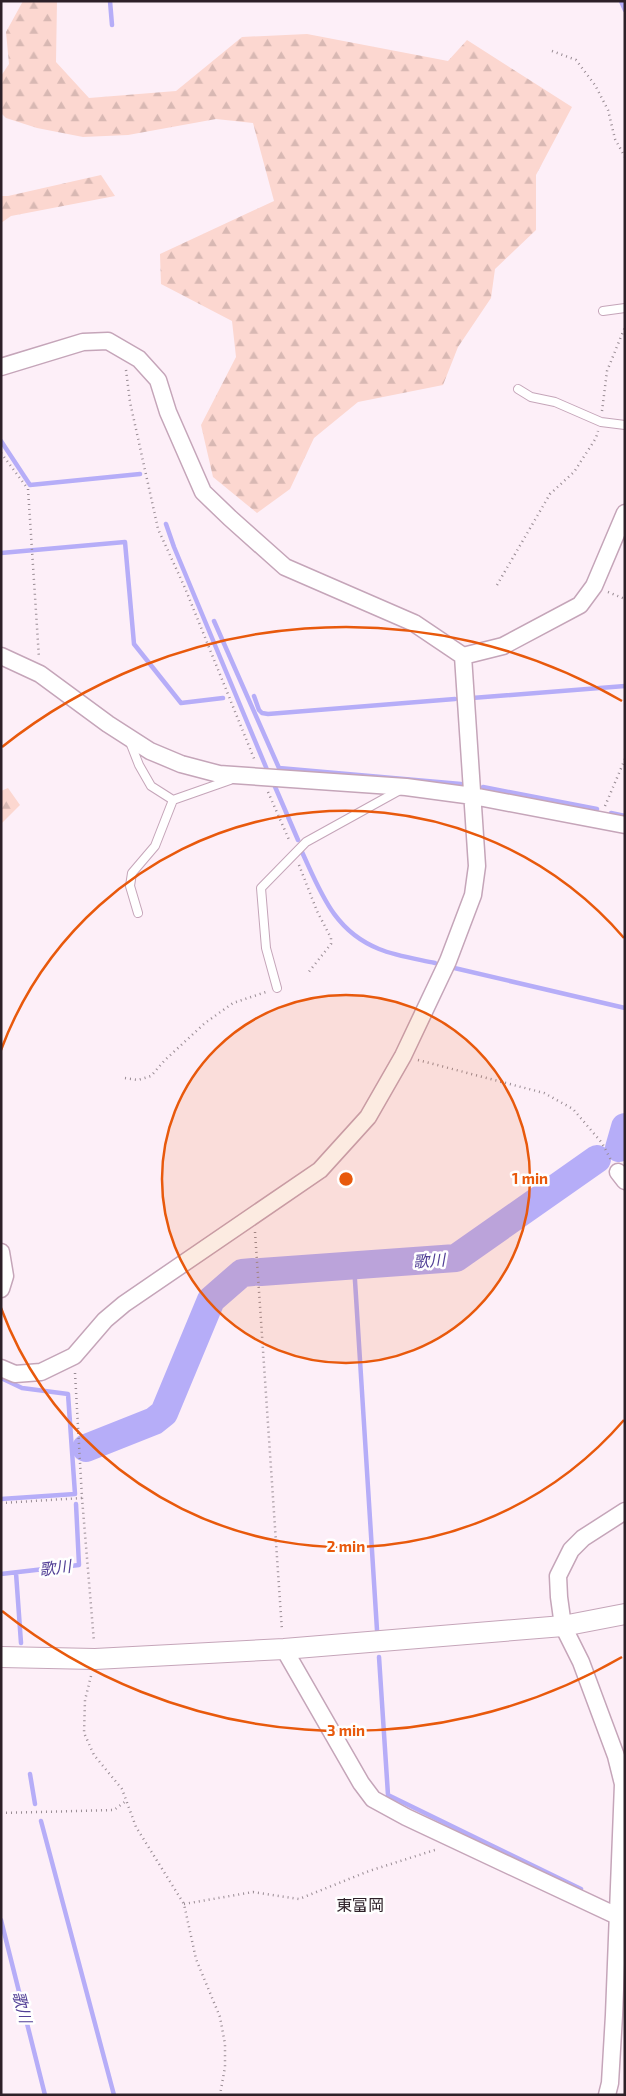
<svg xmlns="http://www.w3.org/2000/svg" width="626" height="2096" viewBox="0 0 626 2096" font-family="'Exo 2','Noto Sans JP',sans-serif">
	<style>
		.forest { fill: url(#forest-firs) }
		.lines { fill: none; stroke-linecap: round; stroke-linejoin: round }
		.stream { stroke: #b6adf8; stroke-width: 4.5 }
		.river { stroke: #b6adf8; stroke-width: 28 }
		.service-casing { stroke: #c5a5b9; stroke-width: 10 }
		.minor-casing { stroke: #c5a5b9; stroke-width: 19 }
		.tertiary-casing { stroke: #c5a5b9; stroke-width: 22 }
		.path { stroke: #998c94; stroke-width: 2.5; stroke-dasharray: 1 4; stroke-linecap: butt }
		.service { stroke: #fff; stroke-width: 8 }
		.minor { stroke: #fff; stroke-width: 16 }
		.tertiary { stroke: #fff; stroke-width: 20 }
		.ring { fill: none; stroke: #e8590c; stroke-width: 2.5 }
		.labels { text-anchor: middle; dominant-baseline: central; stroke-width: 5; stroke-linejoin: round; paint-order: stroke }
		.water-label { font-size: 16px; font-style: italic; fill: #524096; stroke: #fff }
		.neighbourhood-label { font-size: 16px; fill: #2d2028; stroke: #fff }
		.centre { fill: #e8590c; stroke: #fff; stroke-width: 2.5 }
		.ring-label { font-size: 15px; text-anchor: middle; font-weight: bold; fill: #e8590c; stroke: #fff; stroke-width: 5; stroke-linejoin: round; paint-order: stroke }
	</style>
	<defs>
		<pattern id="forest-firs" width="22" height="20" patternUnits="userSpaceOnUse" patternTransform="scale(1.25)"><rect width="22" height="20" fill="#fcd7d0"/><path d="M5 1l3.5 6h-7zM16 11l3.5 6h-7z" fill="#d8b8b3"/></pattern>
	</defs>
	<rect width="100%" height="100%" fill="#fdeff8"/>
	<path class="forest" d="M23,1H57L56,62L89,98L176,91L242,37L307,34L448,61L467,40L572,107L536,175V230L495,269L491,298L458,347L443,385L358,402L314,438L290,489L257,513L213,477L201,425L236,357L232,321L161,284L160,254L274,201L253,123L216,119L128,135L83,137L37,128L6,118L1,113V76L9,64L6,32Z
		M101,175L115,196L11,216L1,223V196H8Z
		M8,788L20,805L1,824V791Z"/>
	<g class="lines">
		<path class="stream" d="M110,1L112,25
			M621,1L625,10
			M1,441L30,485L140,474
			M166,524L174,547L268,772
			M1,553L125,542L134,644L181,703L223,698
			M214,621L279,768L461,784
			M254,696L259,710L262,713L268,714L455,699
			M472,698L625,686
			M273,782L298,840
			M483,787L597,809
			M611,813L625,816
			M302,852C321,893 334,931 379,949C396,956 417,959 435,963
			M450,967L625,1008
			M354,1265L377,1630
			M1,1378L22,1388L68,1394L75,1494L1,1499
			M16,1573L21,1643
			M1,1574L79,1565L76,1504
			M379,1657L388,1795L581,1889
			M30,1774L35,1804
			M41,1821L114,2095
			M1,1920L45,2095"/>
		<path class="river" d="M619,1148L625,1127
			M261,1272L456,1258L597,1159
			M86,1448L154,1421L164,1413L211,1300L242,1273L253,1272"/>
		<g class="service-casing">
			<path id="service" d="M603,311L625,308
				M518,389L531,397L555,402L601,422L625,425
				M130,742L139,765L151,786L173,800
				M138,913L130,886L132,873L155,846L173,800L230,780
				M277,988L266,948L261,888L306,842L400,790"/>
		</g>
		<g class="minor-casing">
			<path id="minor" d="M1,367L83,342L108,341L139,359L158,380L168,412L203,492L230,518L285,567L414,623L463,656L477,866L473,895L448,961L403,1056L368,1117L320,1170L124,1304L105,1320L74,1356L41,1372L15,1374L1,1368
				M1,656L40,674L108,724L150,751L181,764L219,774L406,787L473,796L625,825
				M463,656L503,646L580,605L594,586L625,513
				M618,1172L625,1181
				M1,1252L5,1276L1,1289
				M284,1649L361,1783L373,1799L406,1817L617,1916
				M607,2095L610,2083L614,2015L623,1784L616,1756L581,1662L563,1626L559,1597L558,1576L571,1550L583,1538L625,1511"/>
		</g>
		<g class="tertiary-casing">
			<path id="tertiary" d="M1,1657L95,1659L284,1649L563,1626L625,1614"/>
		</g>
		<path class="path" d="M552,51L576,60L595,85L608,110L615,139L625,157
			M126,370L130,402L158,529L185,588L255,761
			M602,411L607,371L625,327
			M1,453L28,489L39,658
			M497,585L550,494L574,472L596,438L598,431
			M608,592L625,599
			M268,792L290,842
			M605,806L625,759
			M299,865L317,911L331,938V944L308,973
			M418,1060L544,1093L573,1109L602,1143L611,1160
			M125,1078L138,1080L151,1076L165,1060L205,1023L233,1003L266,992
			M255,1232L282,1631
			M75,1373L82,1498L94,1642
			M1,1503L82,1498
			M91,1676L85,1700L84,1733L94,1755L122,1789L136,1827L184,1904L196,1959L220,2017L225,2044V2067L220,2095
			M1,1813L114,1810L126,1801
			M184,1904L253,1892L299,1899L369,1871L438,1849"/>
		<use href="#service" class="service"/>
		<use href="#minor" class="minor"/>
		<use href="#tertiary" class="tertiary"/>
	</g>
	<circle cx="346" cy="1179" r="184" fill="#e8590c" fill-opacity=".12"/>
	<g class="ring">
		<circle cx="346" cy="1179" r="184"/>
		<path d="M624 1420A368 368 0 0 1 1 1308M1 1050A368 368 0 0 1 624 938"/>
		<path d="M622 1657A552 552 0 0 1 2 1611M2 747A552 552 0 0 1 622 701"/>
	</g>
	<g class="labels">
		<g class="water-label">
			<text transform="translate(429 1260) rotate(-4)">歌川</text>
			<text transform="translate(55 1567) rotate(-7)">歌川</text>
			<text transform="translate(23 2007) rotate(76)">歌川</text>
		</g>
		<g class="neighbourhood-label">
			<text x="360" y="1904">東富岡</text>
		</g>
	</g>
	<circle cx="346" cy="1179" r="8" class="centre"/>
	<g class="ring-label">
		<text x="530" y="1184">1 min</text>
		<text x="346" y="1552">2 min</text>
		<text x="346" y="1736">3 min</text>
	</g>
	<rect width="626" height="2096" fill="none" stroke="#2d2028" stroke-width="5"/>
</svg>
